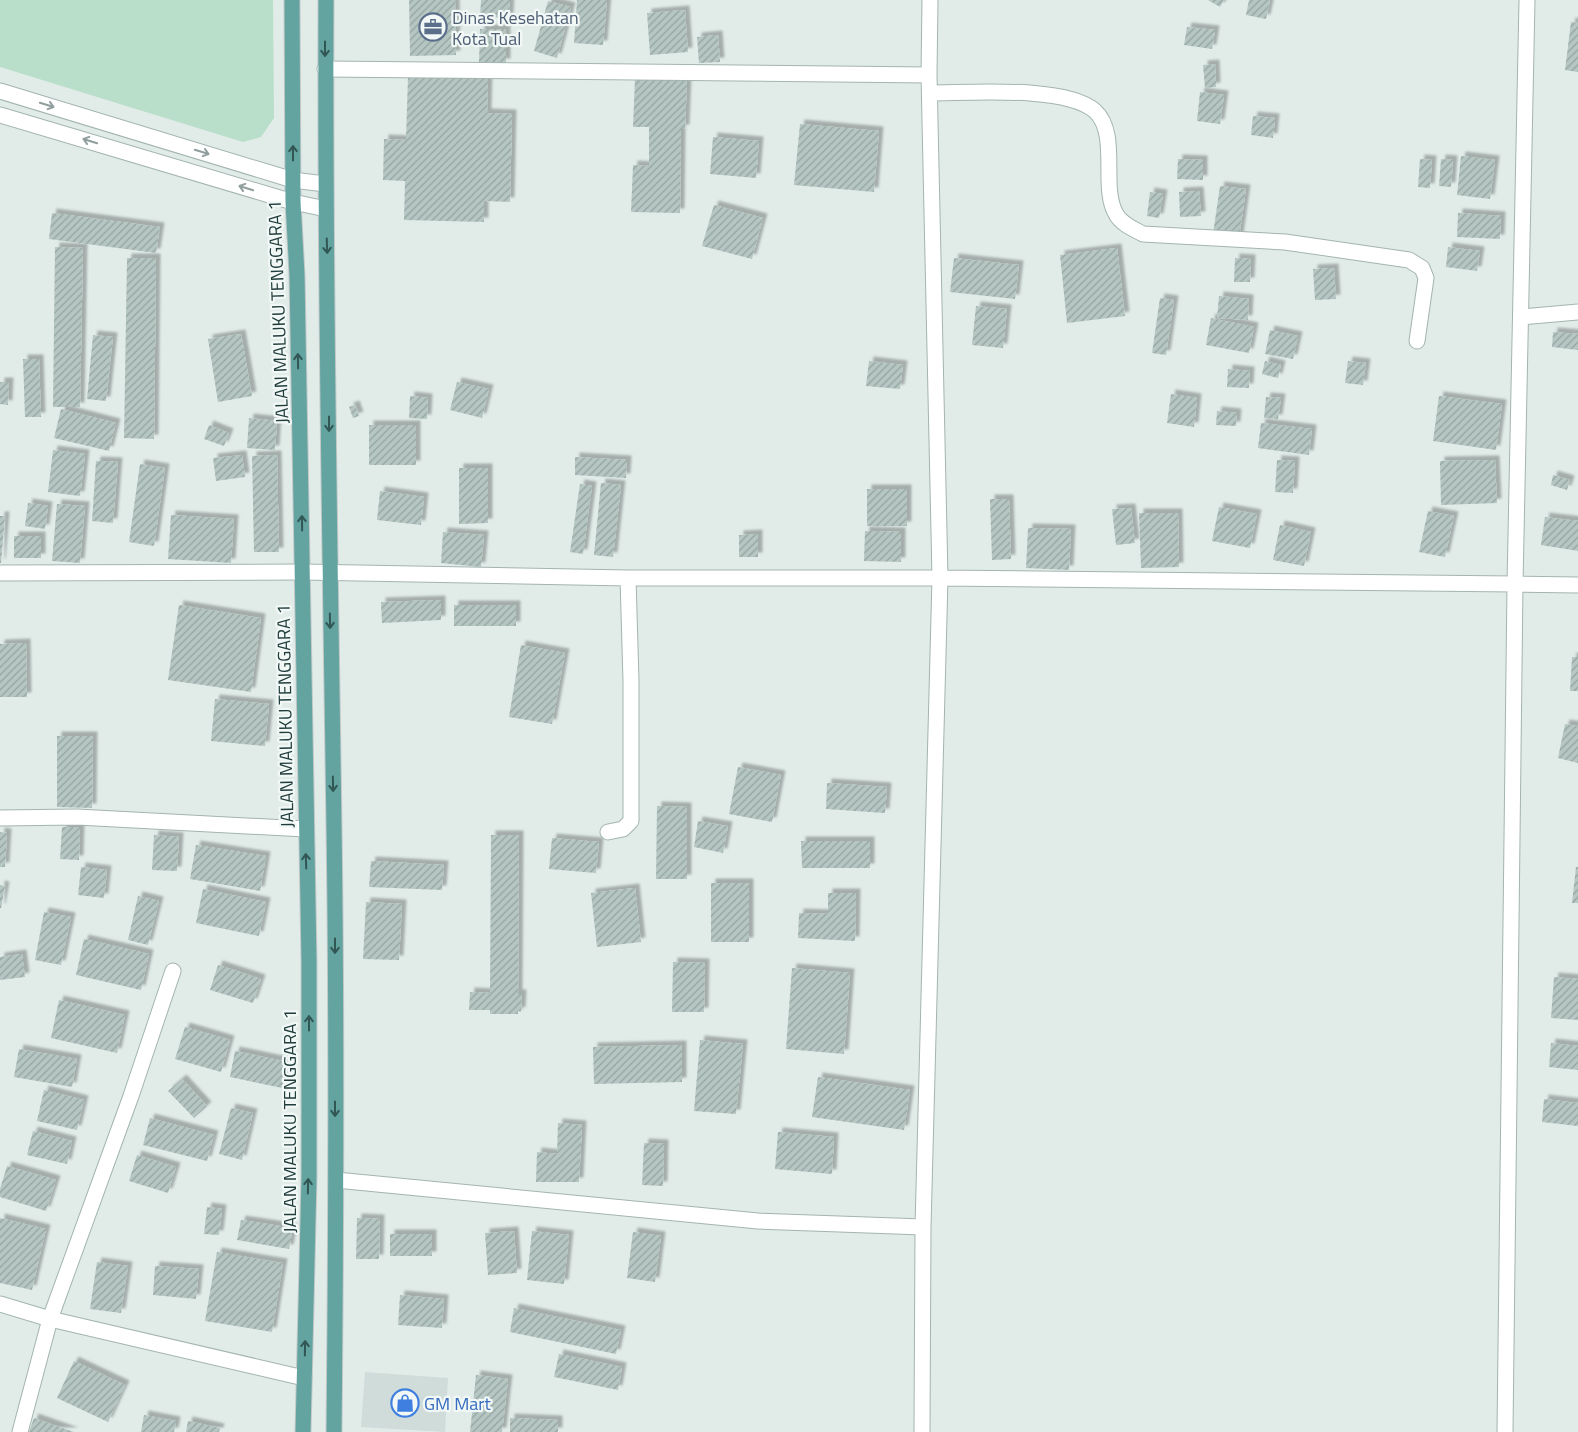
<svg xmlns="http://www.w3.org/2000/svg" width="1578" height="1432" viewBox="0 0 1578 1432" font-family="'Titillium Web',sans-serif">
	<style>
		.built { fill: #cfdcd9 }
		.green { fill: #b9deca }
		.building { fill: url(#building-hatch); filter: url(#shadow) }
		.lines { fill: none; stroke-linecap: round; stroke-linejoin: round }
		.minor-casing { stroke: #a3b4b1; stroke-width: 17 }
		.major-casing { stroke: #c1c9c8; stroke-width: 17 }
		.minor { stroke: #fff; stroke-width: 15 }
		.major { stroke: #63a3a0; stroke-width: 15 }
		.oneway { stroke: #315654 }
		.oneway2 { stroke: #909e9d }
		.labels { text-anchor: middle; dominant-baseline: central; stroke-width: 4.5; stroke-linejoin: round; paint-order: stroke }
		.service-label { font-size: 18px; fill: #4e5e75; stroke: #f1f8f6; text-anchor: start }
		.street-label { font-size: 18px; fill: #203d3b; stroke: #f1f8f6 }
		.shop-label { font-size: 18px; fill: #366cbe; stroke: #f1f8f6; text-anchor: start }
	</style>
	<defs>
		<pattern id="building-hatch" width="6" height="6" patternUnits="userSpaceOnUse" patternTransform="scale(1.25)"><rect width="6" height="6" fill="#b6c7c3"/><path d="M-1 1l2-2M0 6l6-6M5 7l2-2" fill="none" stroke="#94a3a0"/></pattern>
		<filter id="shadow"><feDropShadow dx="4.5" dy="-4.5" stdDeviation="1" flood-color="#0004"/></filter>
	</defs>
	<rect width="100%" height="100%" fill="#e1ece9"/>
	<path class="built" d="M365,1372L448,1378L445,1432L361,1427Z"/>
	<path class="green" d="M0,0H273L274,118L261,137L243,142L0,67Z"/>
	<path class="building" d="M409,0H455L456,55L410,56Z
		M481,0H510L509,18L480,17Z
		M577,0H607L603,45L574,43Z
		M1208,0H1224L1220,7Z
		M1249,0H1270L1266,19L1246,15Z
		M548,1L571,7L557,58L534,51Z
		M685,10L688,52L650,55L647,13Z
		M1571,22L1578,23V72L1565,70Z
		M1187,27L1215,30L1212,49L1184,45Z
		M480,29H506V63L479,62Z
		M718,35L720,62L699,63L697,37Z
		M1215,64L1216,87L1205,88L1203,65Z
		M408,76L488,78L487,113L512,114L510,202L484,201V222L404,220L405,181L383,180L384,139L406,140Z
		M635,78L687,80L685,129H681L680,213L631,212L633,165L649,166V127H633Z
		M1200,92L1224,95L1220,124L1197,121Z
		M1253,116L1275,118L1273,138L1251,135Z
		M800,124L879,131L874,192L794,185Z
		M713,137L759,141L756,178L710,174Z
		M1461,156L1495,160L1490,199L1457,195Z
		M1178,159L1203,160V180L1177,179Z
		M1420,159L1432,160L1430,188L1418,187Z
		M1441,159L1453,160L1451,187L1439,186Z
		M1220,186L1246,189L1239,238L1213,234Z
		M1199,191L1201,216L1180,217L1179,192Z
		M1150,192L1163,194L1159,218L1147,216Z
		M714,205L763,218L752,259L702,246Z
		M52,213L160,227L156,253L49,239Z
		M1458,213L1501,216L1500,239L1457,237Z
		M55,247L83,248L80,407H53Z
		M1448,247L1480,251L1477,271L1446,267Z
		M1117,248L1125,316L1067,323L1060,255Z
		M127,258H156L154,439L124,438Z
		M954,258L1019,265L1015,299L950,292Z
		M1235,258L1251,259L1250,282H1234Z
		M1334,268L1336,299L1315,300L1313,269Z
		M1219,296L1249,299L1248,320L1217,318Z
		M1160,298L1174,300L1166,355L1152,353Z
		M976,306L1007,309L1003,348L972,345Z
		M1211,318L1254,327L1249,353L1206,345Z
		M1270,330L1298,336L1293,359L1265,354Z
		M1553,332L1578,334V350L1552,347Z
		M241,334L252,396L218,402L208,339Z
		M93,335L113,337L106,401L87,399Z
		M23,359H39L41,417H25Z
		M869,361L903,365L900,389L866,386Z
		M1265,361L1281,365L1278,378L1262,374Z
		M1348,361L1366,363L1363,385L1345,383Z
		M1228,369L1250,371L1249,388L1227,387Z
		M0,382H9L8,405L0,404Z
		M457,382L489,389L482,418L450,410Z
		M1171,394L1197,398L1194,427L1167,423Z
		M410,396L428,398L427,419L409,418Z
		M1439,396L1502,404L1496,450L1433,441Z
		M1266,397L1281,398L1278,419L1264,418Z
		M355,405L359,416L353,418L349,407Z
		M61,409L116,423L109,451L54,438Z
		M1217,411L1237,413L1236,426L1216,425Z
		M249,418L277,421L275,450L247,448Z
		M1261,423L1312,429L1309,455L1258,448Z
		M209,425L229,433L224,446L204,439Z
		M369,425H416V465H369Z
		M53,450L85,454L80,496L48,492Z
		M242,455L245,477L216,481L213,458Z
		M277,455L279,552H254L252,456Z
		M575,457L627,460L626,478L575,475Z
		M1277,460L1295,461L1293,493L1275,492Z
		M1495,460L1497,503L1441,505L1440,461Z
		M96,461L118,462L113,523L92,521Z
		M140,464L165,468L154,546L129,542Z
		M459,468H488V523L459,524Z
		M1553,475L1570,480L1567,490L1551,485Z
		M601,483L621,485L613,557L594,555Z
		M580,484L592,486L583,554L570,552Z
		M867,489H907V526H867Z
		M380,491L424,497L421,525L377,520Z
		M990,499H1009L1011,559L992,560Z
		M28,503L48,506L45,529L25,526Z
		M57,504L85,506L80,563L52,561Z
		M1219,507L1257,514L1250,548L1212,541Z
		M1131,508L1135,543L1116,545L1112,509Z
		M1428,511L1454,516L1445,557L1419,552Z
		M1139,513H1178L1179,567L1141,568Z
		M171,515L234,519L231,563L168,559Z
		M0,516H5L1,563H0Z
		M1545,517L1578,521V551L1541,545Z
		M1280,525L1311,532L1304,566L1273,560Z
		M1028,528L1071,529L1069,570L1026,568Z
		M865,531L901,532V562L864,561Z
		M443,532L484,535L481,567L441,563Z
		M758,534V557H739V535Z
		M14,536H41V558H14Z
		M441,600V620L382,623L381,602Z
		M179,605L261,618L251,692L168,680Z
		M454,605H516V626H454Z
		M26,643L27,697H0V644Z
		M521,645L565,653L552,724L509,717Z
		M1572,657H1578V691H1570Z
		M215,699L269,704L265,746L211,741Z
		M1565,724L1578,726V763L1558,758Z
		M57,736H93L92,808L57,807Z
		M738,767L781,775L772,822L729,814Z
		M827,783L887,787L885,813L826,809Z
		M657,806L687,807V879H656Z
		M698,821L728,826L723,853L694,847Z
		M62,827H80L79,860L60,859Z
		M0,832L7,833L5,867H0Z
		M154,835L179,837L177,871L152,870Z
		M491,835H519L518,994H522L521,1012L518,1011V1014H490V1010H469L470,992L490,993Z
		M552,838L599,842L596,873L549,869Z
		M801,841H870V868H802Z
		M196,845L266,856L260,891L190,879Z
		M371,861L444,865L442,890L369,887Z
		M81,867L107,870L104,898L78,895Z
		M1576,867H1578V903H1572Z
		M711,883H749V942H711Z
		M0,885L5,886L1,908H0Z
		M635,888L641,942L597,947L591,893Z
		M203,889L266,902L259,936L196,923Z
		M828,893H856L855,941L798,938L799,913L828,914Z
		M138,896L159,901L148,945L128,940Z
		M366,902L402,904L399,960L363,959Z
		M44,912L71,917L61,965L35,960Z
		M84,939L149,954L141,990L76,975Z
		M22,954L25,977L0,980V957Z
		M673,962L705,963L704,1012H672Z
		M218,965L261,979L253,1003L210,990Z
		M792,968L850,973L844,1054L786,1049Z
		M1554,977L1578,979V1020L1551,1018Z
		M59,1000L125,1015L117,1053L51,1038Z
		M185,1027L230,1040L221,1072L175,1059Z
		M700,1040L743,1044L736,1114L694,1111Z
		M1551,1043L1578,1046V1070L1549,1067Z
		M682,1045V1082L594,1084L593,1047Z
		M19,1049L77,1059L72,1087L14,1077Z
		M235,1051L288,1062L282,1088L230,1077Z
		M818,1077L910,1090L904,1130L812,1117Z
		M182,1079L207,1106L194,1118L168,1091Z
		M44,1090L84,1100L77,1130L37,1121Z
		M1544,1099L1578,1103V1126L1542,1122Z
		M231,1108L253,1113L242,1160L219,1154Z
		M150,1118L214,1135L207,1161L143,1145Z
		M558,1123L582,1125L579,1182H536L537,1152L557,1154Z
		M33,1131L72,1141L67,1164L27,1155Z
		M778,1132L834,1137L832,1174L775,1169Z
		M644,1143L664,1144L663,1186L642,1185Z
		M137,1155L176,1167L168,1193L129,1181Z
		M7,1166L56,1180L46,1211L0,1197V1189Z
		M207,1207L222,1209L219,1235L204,1234Z
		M0,1218L46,1229L32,1290L0,1283Z
		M357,1218L380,1219L379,1259H356Z
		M241,1220L293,1228L289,1249L237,1240Z
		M514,1231L517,1273L488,1275L485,1233Z
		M532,1231L569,1235L564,1284L527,1280Z
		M633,1232L661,1236L655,1282L627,1278Z
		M390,1234H432V1256H390Z
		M217,1252L283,1263L272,1332L205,1321Z
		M97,1262L128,1266L121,1313L90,1309Z
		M155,1266L199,1269L196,1299L153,1295Z
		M400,1295L444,1299L442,1328L398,1325Z
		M514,1308L621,1330L616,1354L510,1332Z
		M559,1354L622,1367L618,1390L554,1377Z
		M74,1361L125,1385L108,1422L57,1398Z
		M476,1375L508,1379L502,1432H470Z
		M144,1415L176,1421L174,1432H141Z
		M34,1418L74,1432H29Z
		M510,1418L558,1420V1432H510Z
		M188,1421L220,1428L219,1432H186Z"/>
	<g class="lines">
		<g class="minor-casing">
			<path id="minor" d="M930,0L929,75L940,578L1515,584L1505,1432
				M1527,0L1515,584L1578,585
				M325,69L929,75
				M0,91L293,180L325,184
				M930,93C968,93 1066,85 1095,111C1120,134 1100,187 1116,214C1121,224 1134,229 1143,234L1285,242L1409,260L1422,268L1426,278L1417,341
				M0,115L293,202L326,209
				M1521,317L1578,312
				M0,573L303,572L628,578H940L923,1227L922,1432
				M0,818L77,817L305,829
				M608,832L623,829L631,821V681L628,578
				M336,1180L758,1221L923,1227
				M0,1304L50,1319L131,1096L173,971
				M20,1432L50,1319L304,1378"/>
		</g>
		<g class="major-casing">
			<path id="major" d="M292,0L293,202L297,275L309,961V1178L303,1432
				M326,0C325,276 330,552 334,827C337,1029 336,1231 334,1432"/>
		</g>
		<use href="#minor" class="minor"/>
		<use href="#major" class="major"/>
	</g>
	<defs><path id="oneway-shaft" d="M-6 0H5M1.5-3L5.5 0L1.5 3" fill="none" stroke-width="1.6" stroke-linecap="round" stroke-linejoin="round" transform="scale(1.25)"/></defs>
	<g class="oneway">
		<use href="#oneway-shaft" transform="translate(325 49) rotate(90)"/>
		<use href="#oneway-shaft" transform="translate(293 153) rotate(-90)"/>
		<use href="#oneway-shaft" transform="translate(327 246) rotate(88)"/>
		<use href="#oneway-shaft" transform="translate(298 361) rotate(-91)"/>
		<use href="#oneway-shaft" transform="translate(329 424) rotate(90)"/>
		<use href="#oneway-shaft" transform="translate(302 523) rotate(-91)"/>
		<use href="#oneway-shaft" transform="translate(330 621) rotate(89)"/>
		<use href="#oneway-shaft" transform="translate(333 784) rotate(89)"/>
		<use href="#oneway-shaft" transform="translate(306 861) rotate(-92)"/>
		<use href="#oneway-shaft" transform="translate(335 946) rotate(90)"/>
		<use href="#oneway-shaft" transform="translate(309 1023) rotate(-90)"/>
		<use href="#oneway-shaft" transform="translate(335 1109) rotate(90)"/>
		<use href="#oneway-shaft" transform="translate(308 1186) rotate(-89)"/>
		<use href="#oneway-shaft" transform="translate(305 1348) rotate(-89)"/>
	</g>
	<g class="oneway2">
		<use href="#oneway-shaft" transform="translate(47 105) rotate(17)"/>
		<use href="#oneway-shaft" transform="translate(90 141) rotate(-163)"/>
		<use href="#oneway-shaft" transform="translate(202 152) rotate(17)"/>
		<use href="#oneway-shaft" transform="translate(246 188) rotate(-163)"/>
	</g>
	<defs>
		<g id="office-ring" transform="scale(1.4375)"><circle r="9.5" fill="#f1f8f6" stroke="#5c6f8a" stroke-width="1.5"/><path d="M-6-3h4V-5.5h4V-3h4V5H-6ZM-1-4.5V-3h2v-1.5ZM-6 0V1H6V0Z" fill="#5c6f8a"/></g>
		<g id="shop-ring" transform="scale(1.4375)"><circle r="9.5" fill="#f1f8f6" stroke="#3f7fe0" stroke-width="1.5"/><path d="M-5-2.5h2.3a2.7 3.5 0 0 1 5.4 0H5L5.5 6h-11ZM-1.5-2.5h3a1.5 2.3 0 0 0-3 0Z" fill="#3f7fe0"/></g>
	</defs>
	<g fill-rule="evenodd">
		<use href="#office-ring" x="433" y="27"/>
		<use href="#shop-ring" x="405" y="1403"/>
	</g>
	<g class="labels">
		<g class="service-label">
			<text x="452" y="17">Dinas Kesehatan<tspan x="452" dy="21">Kota Tual</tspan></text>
		</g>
		<g class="street-label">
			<text transform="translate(278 312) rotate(-92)">JALAN MALUKU TENGGARA 1</text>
			<text transform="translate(285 716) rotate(-91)">JALAN MALUKU TENGGARA 1</text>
			<text transform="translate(289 1121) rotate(-90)">JALAN MALUKU TENGGARA 1</text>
		</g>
		<g class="shop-label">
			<text x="424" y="1403">GM Mart</text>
		</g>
	</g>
</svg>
